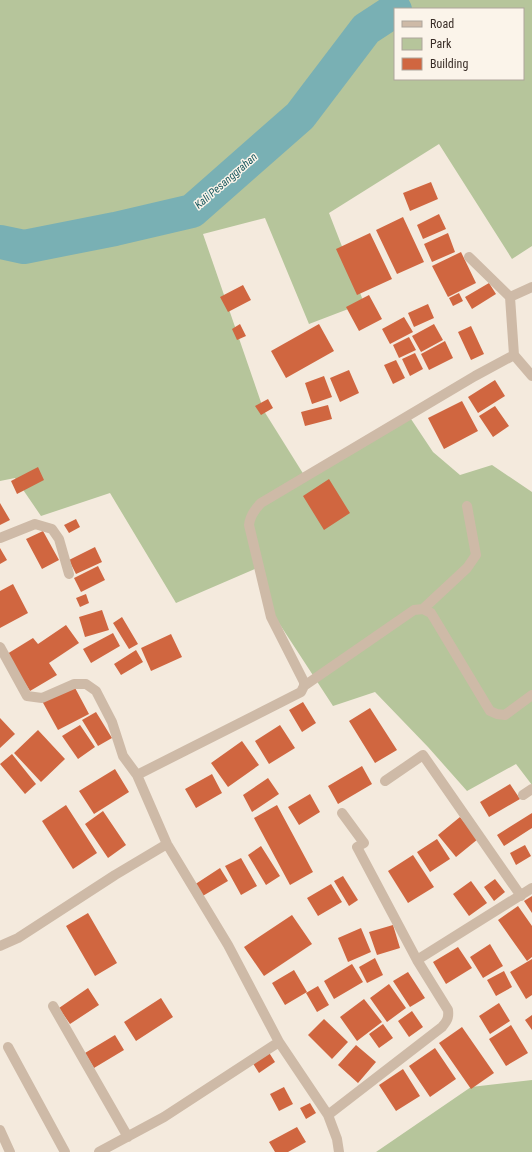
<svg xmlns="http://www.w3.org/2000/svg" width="532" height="1152" viewBox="0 0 532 1152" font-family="'Roboto Condensed',sans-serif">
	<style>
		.green { fill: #b6c59b; fill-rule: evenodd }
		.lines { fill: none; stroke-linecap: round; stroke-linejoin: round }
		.river { stroke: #79b0b4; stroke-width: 34 }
		.building { fill: #d06640 }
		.minor { stroke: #cebaa7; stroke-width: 10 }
		.labels { text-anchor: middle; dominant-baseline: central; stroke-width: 3; stroke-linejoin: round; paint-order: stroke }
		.water-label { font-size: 11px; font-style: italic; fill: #1a595f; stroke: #fbf4ea }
	</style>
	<rect width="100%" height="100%" fill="#f4eadd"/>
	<path class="green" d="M0,0H532V246L512,259L439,144L329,213L364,303L309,324L265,218L203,234L264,411L304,475L407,413L433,452L460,475L492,465L532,492V785L516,764L467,791L428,747L375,692L333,706L275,617L257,568L176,603L110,493L41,516L15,478L0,481ZM395,9H523V79H395Z
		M532,1080V1152H376L471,1087Z"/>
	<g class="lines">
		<path class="river" d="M0,242L24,247L115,229L192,211L300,116L366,29L395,10"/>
	</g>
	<path class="building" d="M431,182L438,199L410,211L403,193Z
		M439,214L446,229L423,239L417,225Z
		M403,217L424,262L397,274L376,230Z
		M370,233L392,279L357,295L336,249Z
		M448,233L455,252L432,262L424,244Z
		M461,252L476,283L448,297L432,266Z
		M489,283L496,294L472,309L465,297Z
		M243,285L251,300L228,312L220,297Z
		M459,293L463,301L453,306L449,298Z
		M369,295L382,319L359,331L346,307Z
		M428,304L434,318L414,327L408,313Z
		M404,317L413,332L390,344L382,329Z
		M240,324L246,336L237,340L232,329Z
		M319,324L334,351L286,378L271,351Z
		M434,324L443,340L421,352L412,336Z
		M471,326L484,354L471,360L458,332Z
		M409,337L416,350L399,358L393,345Z
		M445,341L453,358L429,370L421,354Z
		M415,353L423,369L410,376L402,359Z
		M396,360L405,378L393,384L384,365Z
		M349,370L359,393L340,402L330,378Z
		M324,376L332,397L312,404L305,383Z
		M495,380L505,396L478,413L468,397Z
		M268,399L273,408L261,415L255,406Z
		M462,401L478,431L444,449L428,418Z
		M328,405L332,419L305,426L301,412Z
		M495,406L509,426L493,437L479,416Z
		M38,467L44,480L17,494L11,481Z
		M329,479L350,513L324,530L303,496Z
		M0,503L10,520L0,525Z
		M76,519L80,527L69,533L64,525Z
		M43,531L59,560L42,569L26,539Z
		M95,547L102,562L76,574L69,560Z
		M0,548L7,560L0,564Z
		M98,566L105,580L81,592L74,578Z
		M13,584L28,613L0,628V591Z
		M86,594L89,603L80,607L76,598Z
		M102,610L109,630L85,637L79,617Z
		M122,617L138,644L129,649L113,623Z
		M66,625L79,643L49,663L57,675L30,691L7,654L33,638L38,644Z
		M113,633L120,646L91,663L83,649Z
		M171,634L182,657L151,671L141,648Z
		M136,650L143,662L121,675L114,664Z
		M73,684L89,714L58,730L42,701Z
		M303,702L316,723L302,732L289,710Z
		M370,708L397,750L375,763L349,721Z
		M96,712L112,738L98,746L82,720Z
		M0,718L15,734L0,748Z
		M80,725L95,747L78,759L62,736Z
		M280,725L295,748L269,764L255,741Z
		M38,730L65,759L41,782L14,753Z
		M242,741L259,765L228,787L211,763Z
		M12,754L36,784L25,794L0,764Z
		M362,766L372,784L338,804L328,786Z
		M115,769L129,792L94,814L79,791Z
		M212,774L222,793L196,808L185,789Z
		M268,778L279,794L252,812L243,795Z
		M510,784L520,799L489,817L480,802Z
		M310,794L320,812L299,825L288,807Z
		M66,805L97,853L73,869L42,821Z
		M277,805L313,872L290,885L254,818Z
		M103,811L126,845L108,858L85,824Z
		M532,813V828L504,846L497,835Z
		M460,817L478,839L456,857L438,835Z
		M437,839L450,859L430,872L417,852Z
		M525,845L531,856L516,865L510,853Z
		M261,846L280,876L266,885L248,855Z
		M413,855L434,887L408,903L388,871Z
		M241,858L257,886L241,895L225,866Z
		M220,868L228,881L201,897L194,885Z
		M343,876L358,900L349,906L334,881Z
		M495,879L505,892L494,901L484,887Z
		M471,881L487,903L469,916L453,894Z
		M331,884L342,902L318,916L307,898Z
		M532,896V913L524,901Z
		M518,906L532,926V957L527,961L498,920Z
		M88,913L117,963L95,976L66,926Z
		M292,915L312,944L264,976L244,947Z
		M393,925L400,948L377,955L369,932Z
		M361,928L371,952L348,962L338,938Z
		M490,944L503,966L483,978L470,957Z
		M458,947L472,968L446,984L433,962Z
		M375,958L383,975L367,983L359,967Z
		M532,959V995L526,999L510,972Z
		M352,964L363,982L334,999L324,981Z
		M294,970L307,992L285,1005L272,983Z
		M504,971L512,987L496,996L487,980Z
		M408,972L425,998L410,1007L393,981Z
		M389,984L406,1008L387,1022L370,998Z
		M318,986L329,1005L317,1012L306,993Z
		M88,988L99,1005L70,1024L59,1008Z
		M161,998L173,1017L136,1041L124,1022Z
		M364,999L382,1022L357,1041L340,1017Z
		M499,1003L510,1021L490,1034L479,1016Z
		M412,1011L423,1027L409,1037L398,1021Z
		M532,1015V1030L525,1020Z
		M324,1019L348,1042L332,1059L308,1035Z
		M383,1024L393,1038L379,1048L369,1034Z
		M511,1025L528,1053L506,1066L489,1039Z
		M462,1027L494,1073L471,1089L439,1043Z
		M115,1035L124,1050L94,1068L85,1053Z
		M356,1045L376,1062L358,1083L338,1065Z
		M435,1048L456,1079L430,1097L409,1066Z
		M268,1051L275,1062L259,1073L252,1062Z
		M403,1069L420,1096L396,1111L379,1085Z
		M284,1087L293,1104L279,1111L270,1094Z
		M310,1103L316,1113L306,1119L300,1108Z
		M297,1127L306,1142L288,1152H275L269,1142Z"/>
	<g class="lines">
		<path class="minor" d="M469,257L510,297L514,355L532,376
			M510,297L532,287
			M0,538L35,524L52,529L59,539L69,574
			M423,609L467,568L476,555L467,506
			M0,647L27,696L42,698L74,684H86L96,691L112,722L123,756L137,775L167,844L228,945L279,1042L328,1115L337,1139L339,1152
			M304,686L414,610L423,609L431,613L490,711L497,714L505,715L532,695
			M137,775L301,692L304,686V682L271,617L249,525C250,516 255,509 261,503L475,376L514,355
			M385,781L423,755L521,896
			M523,795L532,789
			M0,946L18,938L115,875L167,844
			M417,960L532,888
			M53,1006L128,1137
			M8,1047L65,1152
			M328,1115L442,1027C447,1021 449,1018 448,1010L417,960L357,847L364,843L342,813
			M0,1130L10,1152
			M99,1152L164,1117L279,1042"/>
	</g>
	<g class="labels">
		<g class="water-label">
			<text transform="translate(226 181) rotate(-41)">Kali Pesanggrahan</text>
		</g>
	</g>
	<rect x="394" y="8" width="130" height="72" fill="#fbf4ea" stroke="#aea59c"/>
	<rect x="402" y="21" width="20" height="6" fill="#cebaa7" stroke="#aea59c"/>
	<text x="430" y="28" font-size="12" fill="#3a2e28">Road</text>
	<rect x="402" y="38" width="20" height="12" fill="#b6c59b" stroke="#aea59c"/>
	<text x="430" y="48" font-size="12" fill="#3a2e28">Park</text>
	<rect x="402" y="58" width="20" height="12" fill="#d06640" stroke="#aea59c"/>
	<text x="430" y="68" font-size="12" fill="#3a2e28">Building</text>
</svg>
